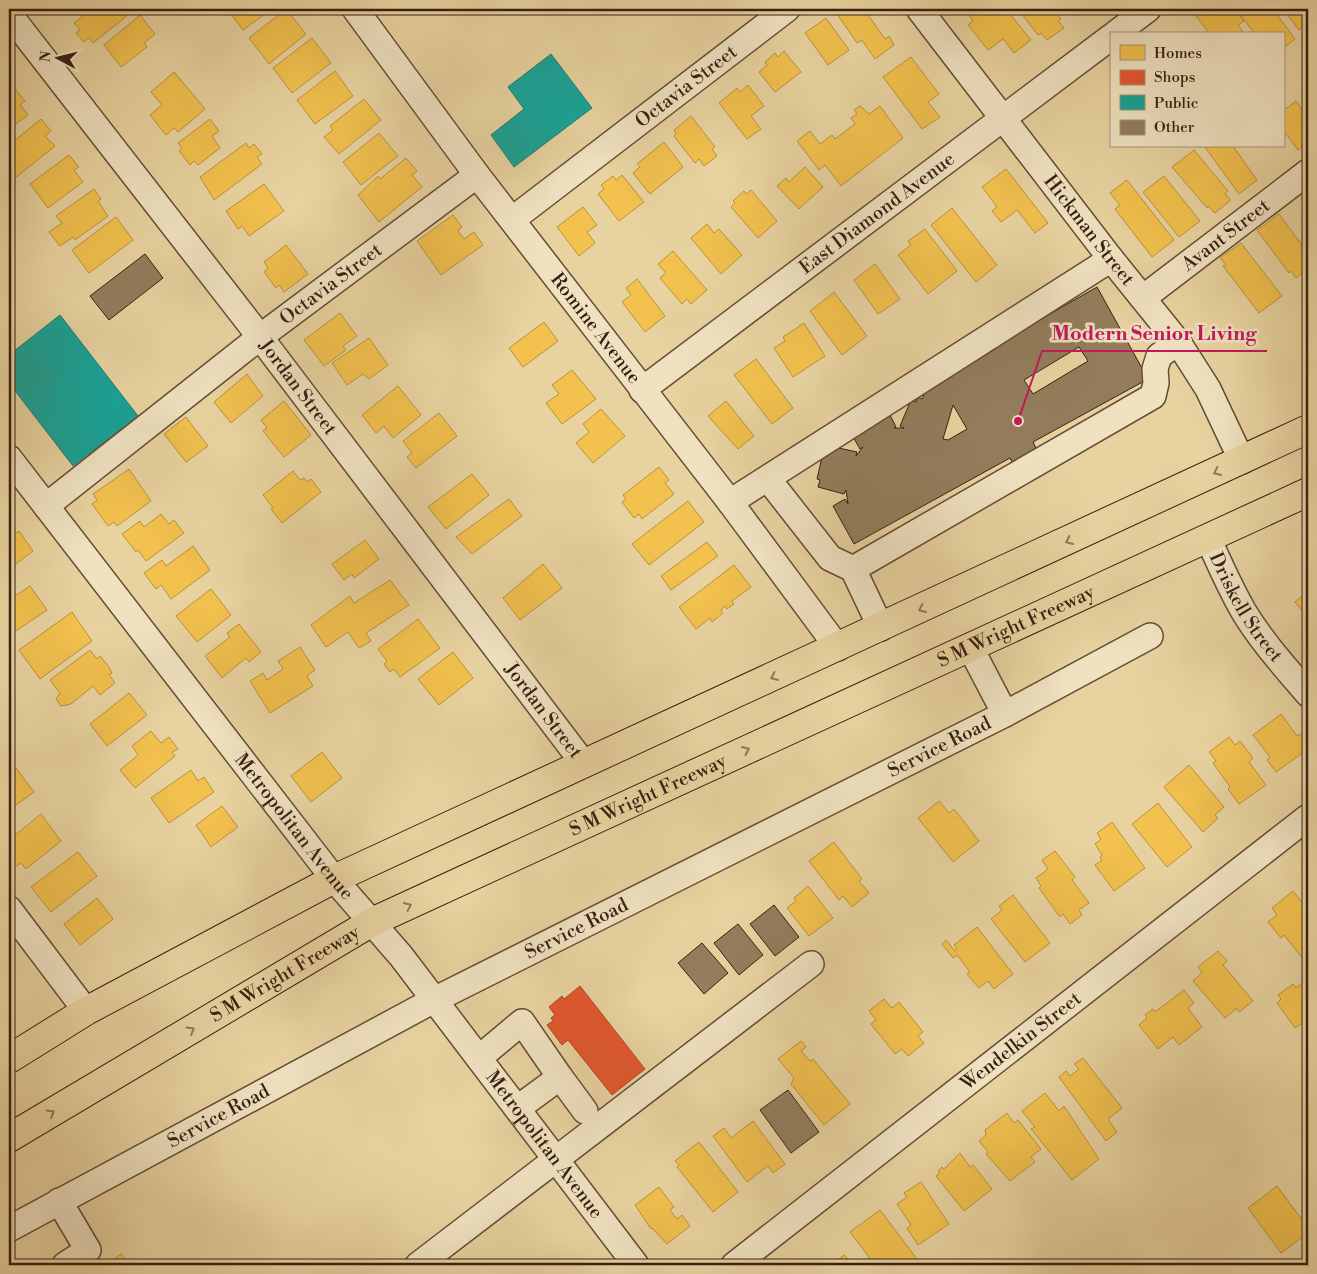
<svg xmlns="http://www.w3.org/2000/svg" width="1317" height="1274" viewBox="0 0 1317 1274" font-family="'Libre Bodoni',serif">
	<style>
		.homes { fill: #f2c14e; stroke: #ba913c }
		.shops { fill: #e4572e; stroke: #b04626 }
		.public { fill: #17a398; stroke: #217c70 }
		.building { fill: #937d5c; stroke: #372012; fill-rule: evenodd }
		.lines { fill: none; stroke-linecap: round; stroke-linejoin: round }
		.minor-casing { stroke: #634d36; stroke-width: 28 }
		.major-casing { stroke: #372012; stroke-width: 30 }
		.minor { stroke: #f0e2c1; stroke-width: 25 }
		.major { stroke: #e8d3a0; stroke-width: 28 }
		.oneway { stroke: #907a59 }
		.labels { text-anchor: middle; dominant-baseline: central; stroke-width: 5; stroke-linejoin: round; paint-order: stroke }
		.street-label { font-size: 19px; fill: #372012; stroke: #f0e2c1 }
		.leader { fill: none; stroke: #c2185b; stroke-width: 2 }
		.callout-dot { fill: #c2185b; stroke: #f0e2c1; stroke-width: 2 }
		.callout-label { font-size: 20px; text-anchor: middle; font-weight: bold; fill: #c2185b; stroke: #f0e2c1; stroke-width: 5; stroke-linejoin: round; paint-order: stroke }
	</style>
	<rect width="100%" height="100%" fill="#e8d3a0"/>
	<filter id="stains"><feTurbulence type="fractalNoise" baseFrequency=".004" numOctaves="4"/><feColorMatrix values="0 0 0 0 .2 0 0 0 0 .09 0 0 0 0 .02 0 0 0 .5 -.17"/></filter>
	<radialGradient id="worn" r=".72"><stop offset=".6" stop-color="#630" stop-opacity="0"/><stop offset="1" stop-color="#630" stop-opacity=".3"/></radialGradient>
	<path class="homes" d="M92,9H131L133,11L93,43L89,38L84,42L76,33L80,30L74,23Z
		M227,9H272L243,30Z
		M286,9L306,34L269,64L249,38Z
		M845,9H864L885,39L889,36L894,45L875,59L862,40L857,43L837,14Z
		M964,9H1006L1031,40L1014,53L1003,39L988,50L968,25L973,21Z
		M1018,9H1053L1061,19L1058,21L1064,28L1047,40L1041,33L1038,35Z
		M1206,9H1223L1227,14L1235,9L1244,21L1238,25L1245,34H1210L1196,16Z
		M1250,9H1273L1295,39L1283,48V34H1255L1241,16Z
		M1283,9H1308V23L1299,30Z
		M140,15L155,34L144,43L147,47L121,67L104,45Z
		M826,18L849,50L828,65L805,33Z
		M312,38L331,63L292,93L273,68Z
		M784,51L801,72L775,92L759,72L767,65L765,62L775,53L778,57Z
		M911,57L939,94L928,102L940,117L922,129L883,77Z
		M335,71L353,96L315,124L297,100Z
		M174,72L205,109L178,132L174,128L166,135L150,115L162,105L151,92Z
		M748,85L764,106L751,116L761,129L747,139L719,103L737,88L740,92Z
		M16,90L25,101L20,105L28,115L9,129V95Z
		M364,99L381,120L339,154L324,137L333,130L330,126Z
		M1296,101L1308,117V142L1298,150L1283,130V111Z
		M860,106L869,114L880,106L903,138L841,186L825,165L819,170L797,141L810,131L820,144L832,135L835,139L855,124L851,118L857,114L854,110Z
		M691,116L715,147L712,149L717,156L704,166L699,159L695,163L674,136L676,134L674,130Z
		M41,119L51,131L45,136L55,146L9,183V145Z
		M210,119L219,131L212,136L220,148L198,165L194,161L190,165L179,151L182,148L178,143Z
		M379,133L398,156L361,185L343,162Z
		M664,142L683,167L650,194L633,173L640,167L637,164Z
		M246,143L249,148L254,144L262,154L257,157L262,164L214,200L200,177Z
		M1233,146L1257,180L1239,194L1205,147Z
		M1194,150L1228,191L1225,194L1231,200L1215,213L1208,206L1207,208L1172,167Z
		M69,155L79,167L74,170L83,182L48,208L30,184Z
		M406,158L417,171L412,175L422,187L379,222L358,195L378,176L380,179Z
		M805,167L823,187L799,209L777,186L786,178L789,182Z
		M1006,169L1048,223L1035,233L1017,210L1001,222L992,211L997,207L982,187Z
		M622,175L644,202L619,221L598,194L604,189L601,185L613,176L616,180Z
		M1164,176L1200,221L1179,237L1143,192Z
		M1127,180L1174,240L1152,257L1115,209L1120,205L1110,193Z
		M264,184L284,211L249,236L242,226L238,229L226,211Z
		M94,189L101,199L98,201L108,216L75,240L73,237L60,246L49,232L62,223L56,216Z
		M751,190L777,221L758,238L731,207L735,203L733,201L744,191L746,194Z
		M583,207L597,225L587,232L595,243L579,256L557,227Z
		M952,208L997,265L976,282L931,225Z
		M1279,214L1308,253V269L1296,278L1291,271L1289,273L1257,230Z
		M453,215L462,227L458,231L464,239L474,232L483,245L441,275L417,241Z
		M116,217L133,240L89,273L72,250Z
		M707,224L714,233L719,229L742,255L721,274L691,238Z
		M925,229L957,271L928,294L898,255L911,245L908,241Z
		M1241,243L1282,296L1259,313L1223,266L1226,265L1220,258Z
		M286,245L308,274L284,292L279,285L276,288L264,272L268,268L264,262Z
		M673,251L707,290L691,304L687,299L682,304L660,278L666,273L658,264Z
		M875,264L900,299L878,314L854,280Z
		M637,279L665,316L645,332L622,302L631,295L626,288Z
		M834,292L867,336L842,355L810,311Z
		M340,313L357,336L343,346L346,350L324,366L304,340Z
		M544,322L558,341L523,367L509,348Z
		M804,323L825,356L793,377L774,348L785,341L783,337Z
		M369,338L388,365L369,379L363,374L347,385L332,363Z
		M756,359L793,408L772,424L734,375Z
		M572,370L596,399L562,424L546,403L559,394L552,385Z
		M247,374L263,396L231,423L214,402Z
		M398,386L421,415L393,438L384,426L376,433L362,415Z
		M284,401L311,435L284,457L263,431L267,428L261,420Z
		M726,401L754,436L738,449L708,416Z
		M601,409L625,436L593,463L576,443L589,432L583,424Z
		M439,413L457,436L416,468L407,457L412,453L403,441Z
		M186,417L208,446L186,462L164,434Z
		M659,467L669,480L665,483L674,494L642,519L639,514L634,518L622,502L626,499L623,495Z
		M129,469L151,501L117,526L114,522L108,526L92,504L97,500L93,494Z
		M293,471L300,480L304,478L307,482L311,479L321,492L282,523L271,509L273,508L263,495Z
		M472,474L489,495L446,529L428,507Z
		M509,499L522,516L472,554L456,537Z
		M688,501L704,522L649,565L632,544Z
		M161,514L169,524L174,520L184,533L146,561L138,550L136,552L122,534L140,521L144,527Z
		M19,531L33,551L9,569V538Z
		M365,540L379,559L354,578L352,574L344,580L332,564Z
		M707,542L718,556L671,590L661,576Z
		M193,546L210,570L171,599L161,585L156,589L144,573L162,560L166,566Z
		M543,564L562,588L520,620L503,598Z
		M734,565L751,587L732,601L734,604L727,609L725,606L721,610L723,613L712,622L710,618L696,629L679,607Z
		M390,580L409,605L366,633L371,641L359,648L348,632L326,647L311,625L350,596L354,603Z
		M30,586L47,610L13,633L9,626V600Z
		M211,589L231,615L197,642L176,616Z
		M1308,591V616L1307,617L1295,602Z
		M72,612L92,641L40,679L19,650Z
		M418,619L440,648L400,677L394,669L390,672L384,664L387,661L378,649Z
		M239,624L261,652L249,662L246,658L222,678L205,656L230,637L227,633Z
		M300,647L315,670L307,676L313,686L270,713L250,681L263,673L267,680L283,669L278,661Z
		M90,650L97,659L100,656L109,667L112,673L109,675L115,683L100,695L93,686L71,704L61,706L56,699L60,693L50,680Z
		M453,652L473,678L439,705L418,679Z
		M129,693L147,715L107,746L90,724Z
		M1281,714L1297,736L1300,734L1308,745V749L1276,772L1267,760L1270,757L1253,735Z
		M151,731L161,743L169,737L178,749L172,752L175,756L135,788L120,770L138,755L132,746Z
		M1229,737L1235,745L1240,741L1253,758L1249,762L1266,785L1239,804L1228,789L1230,787L1213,763L1216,761L1209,752Z
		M322,752L342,778L311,802L291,776Z
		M1189,765L1224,807L1215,815L1218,818L1203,832L1164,787Z
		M16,768L34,792L9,810V773Z
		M191,770L198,781L204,777L214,792L169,823L151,798Z
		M939,801L949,813L954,809L979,841L953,862L918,818Z
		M1158,803L1192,847L1167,867L1132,824Z
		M222,806L238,827L211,847L196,825Z
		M41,814L61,841L26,869L21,863L15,867L9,858V840Z
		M1112,822L1145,868L1114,891L1095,865L1102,860L1100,857L1102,855L1095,844L1101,839L1097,833Z
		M834,842L862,879L859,881L869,893L852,907L843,896L839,900L809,861Z
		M1055,851L1075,877L1072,880L1089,903L1079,910L1082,915L1070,924L1063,914L1060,917L1039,888L1041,886L1036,878L1048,869L1042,860Z
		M78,852L97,876L51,912L31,887Z
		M808,886L833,918L809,936L787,908L796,901L794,898Z
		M1293,891L1308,910V955L1303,959L1284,935L1281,938L1268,922L1277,915L1272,908Z
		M1013,895L1050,943L1025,962L991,919L1002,910L999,906Z
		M97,898L113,919L80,945L64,924Z
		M977,927L1013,974L994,989L988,981L979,988L967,974L970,972L957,955L953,958L942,944L946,940L955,951L957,949L954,945Z
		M1218,951L1227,961L1223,965L1253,1001L1239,1012L1237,1008L1225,1018L1193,981L1202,973L1198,967Z
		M1302,983L1308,992V1019L1295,1028L1277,1003L1281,999L1278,995L1293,984L1296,988Z
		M1184,990L1194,1003L1188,1008L1202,1027L1179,1045L1173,1037L1158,1049L1139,1025L1147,1018L1145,1015L1153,1009L1155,1012Z
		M884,999L892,1008L899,1002L923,1032L918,1036L924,1043L908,1056L902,1049L895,1054L871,1024L876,1020L869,1011Z
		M801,1041L806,1047L801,1051L810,1061L813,1059L850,1104L824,1125L791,1084L794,1078L778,1059Z
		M1083,1058L1122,1108L1108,1119L1117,1132L1106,1141L1059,1077L1066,1071L1070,1076L1079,1069L1074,1064Z
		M1045,1093L1059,1111L1064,1106L1099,1159L1072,1180L1031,1129L1035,1127L1022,1111Z
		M1007,1113L1014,1123L1018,1120L1041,1149L1031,1157L1035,1162L1010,1181L986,1154L988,1152L979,1141L986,1135L985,1130Z
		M753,1121L785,1164L773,1173L768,1166L747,1182L713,1136L724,1128L731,1138Z
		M699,1142L738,1192L713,1212L677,1167L679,1165L675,1161Z
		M960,1153L970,1167L973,1165L992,1189L964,1211L936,1176L940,1173L938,1171L942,1167L944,1169Z
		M921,1182L949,1224L918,1245L907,1228L911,1225L897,1204L907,1197L904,1193Z
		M1277,1186L1308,1228V1233L1281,1253L1248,1208Z
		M659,1187L674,1207L670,1210L677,1219L682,1215L690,1226L667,1244L652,1228L651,1229L635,1205Z
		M880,1210L917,1259L909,1265H875L850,1232Z
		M121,1254L130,1265H107Z
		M844,1255L854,1265H831Z"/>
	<path class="shops" d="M580,986L645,1069L612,1095L568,1040L562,1045L547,1025L553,1021L551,1018L555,1015L549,1007L562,996L564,999Z"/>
	<path class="public" d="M551,54L592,108L514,167L491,135L524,109L508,87Z
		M60,315L138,416L73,466L9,383V355Z"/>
	<path class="building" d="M145,254L163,278L109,320L90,296Z
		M1097,287L1148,379L1033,442L1041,458L1017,471L1010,458L854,544L833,506L845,499L848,504L846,490L844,494L818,487L820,480L817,479L823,453L829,454L834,447L857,452L856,456L863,447L860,449L852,435L890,415L896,427L894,428H904L900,426L911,400L916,402L918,397L922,399L926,390L997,348L996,345ZM1079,347L1088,361L1033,394L1024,380ZM953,405L967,429L948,440L943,439Z
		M774,905L799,937L775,956L750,924Z
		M738,924L763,955L739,975L714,943Z
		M702,943L728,973L704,994L678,963Z
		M788,1090L819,1132L791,1153L760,1110Z"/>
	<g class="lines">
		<g class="minor-casing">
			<g id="minor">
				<path id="s1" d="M355,9L477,175L730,502L838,648"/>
				<path id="s2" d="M919,9L1111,259L1178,342L1208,389L1242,461"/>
				<path id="s3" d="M9,14L260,337L584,764"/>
				<path d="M1115,34L1148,9"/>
				<path id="s4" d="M513,219L787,9"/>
				<path id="s5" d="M1143,298L1308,172"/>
				<path id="s6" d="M642,390L1111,37"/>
				<path id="s7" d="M9,458L334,879L401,956L636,1265"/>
				<path d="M768,479L830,558L853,569L881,628"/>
				<path d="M730,502L1111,259"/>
				<path id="s8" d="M46,506L260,337L477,175"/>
				<path id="s9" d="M1208,538C1219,563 1230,588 1244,612C1262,642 1286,668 1308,694"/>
				<path d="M853,569L1153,396L1156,383L1155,369L1159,356L1178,342"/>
				<path d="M970,647L1005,714"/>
				<path d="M9,909L86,1011"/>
				<path d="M479,1058L522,1022L560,1077"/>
				<path d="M518,1108L560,1077L585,1111"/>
				<path d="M59,1201L88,1250L65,1265"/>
				<path id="s10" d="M9,1229L434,1000L1005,714L1150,636"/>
				<path d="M418,1265L811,964"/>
				<path id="s11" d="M734,1265L1308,817"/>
			</g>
		</g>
		<g class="major-casing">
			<g id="major">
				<path d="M9,1059L86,1011L334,879L1308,429"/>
				<path id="s12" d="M9,1138L372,922L1308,492"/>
			</g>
		</g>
		<use href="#minor" class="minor"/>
		<use href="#major" class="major"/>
	</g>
	<defs><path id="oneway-chevron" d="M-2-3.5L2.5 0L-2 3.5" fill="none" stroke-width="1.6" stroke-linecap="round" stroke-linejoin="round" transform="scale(1.25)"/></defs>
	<g class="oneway">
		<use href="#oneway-chevron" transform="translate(1217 472) rotate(155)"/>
		<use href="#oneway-chevron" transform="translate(1069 541) rotate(155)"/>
		<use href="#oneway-chevron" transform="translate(922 609) rotate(155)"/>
		<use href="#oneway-chevron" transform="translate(774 677) rotate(155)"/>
		<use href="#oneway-chevron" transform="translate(746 750) rotate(-25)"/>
		<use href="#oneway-chevron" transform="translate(408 906) rotate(-25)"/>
		<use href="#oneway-chevron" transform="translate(191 1030) rotate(-31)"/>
		<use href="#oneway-chevron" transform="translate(51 1113) rotate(-31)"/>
	</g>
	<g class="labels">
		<g class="street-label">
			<text stroke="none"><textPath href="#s4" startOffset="218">Octavia Street</textPath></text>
			<text stroke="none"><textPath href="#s6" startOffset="294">East Diamond Avenue</textPath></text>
			<text stroke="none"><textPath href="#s2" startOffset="279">Hickman Street</textPath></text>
			<text stroke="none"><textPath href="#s5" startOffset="104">Avant Street</textPath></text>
			<text stroke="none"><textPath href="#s8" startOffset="361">Octavia Street</textPath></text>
			<text stroke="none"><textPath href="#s1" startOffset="400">Romine Avenue</textPath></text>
			<text stroke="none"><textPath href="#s3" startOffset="472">Jordan Street</textPath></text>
			<text stroke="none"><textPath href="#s9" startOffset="79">Driskell Street</textPath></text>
			<text stroke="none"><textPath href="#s12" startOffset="1131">S M Wright Freeway</textPath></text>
			<text stroke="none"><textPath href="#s3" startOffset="878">Jordan Street</textPath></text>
			<text stroke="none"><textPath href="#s10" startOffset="1048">Service Road</textPath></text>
			<text stroke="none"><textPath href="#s12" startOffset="726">S M Wright Freeway</textPath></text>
			<text stroke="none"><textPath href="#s7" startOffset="466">Metropolitan Avenue</textPath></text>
			<text stroke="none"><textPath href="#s10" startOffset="642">Service Road</textPath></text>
			<text stroke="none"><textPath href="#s12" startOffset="321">S M Wright Freeway</textPath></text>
			<text stroke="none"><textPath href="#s11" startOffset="364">Wendelkin Street</textPath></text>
			<text stroke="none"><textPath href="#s10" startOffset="238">Service Road</textPath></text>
			<text stroke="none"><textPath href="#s7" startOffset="871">Metropolitan Avenue</textPath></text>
		</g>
	</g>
	<path class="leader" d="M1018 421L1042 351H1267"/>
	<circle class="callout-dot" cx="1018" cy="421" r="5"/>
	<g class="callout-label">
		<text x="1154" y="340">Modern Senior Living</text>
	</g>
	<rect width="1317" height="1274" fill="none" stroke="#e8d3a0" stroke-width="30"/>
	<rect x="10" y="10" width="1297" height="1254" fill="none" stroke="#372012" stroke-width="2.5"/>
	<rect x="15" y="15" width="1287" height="1244" fill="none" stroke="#372012"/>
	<rect x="1110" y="32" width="175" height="115" fill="#f0e2c1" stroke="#a6947b"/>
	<rect x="1120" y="45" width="25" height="15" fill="#f2c14e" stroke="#a6947b"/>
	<text x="1154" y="58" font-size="15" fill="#372012">Homes</text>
	<rect x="1120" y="70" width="25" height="15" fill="#e4572e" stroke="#a6947b"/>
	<text x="1154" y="82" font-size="15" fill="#372012">Shops</text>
	<rect x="1120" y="95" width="25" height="15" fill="#17a398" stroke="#a6947b"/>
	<text x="1154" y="108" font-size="15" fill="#372012">Public</text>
	<rect x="1120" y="120" width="25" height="15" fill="#937d5c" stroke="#a6947b"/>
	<text x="1154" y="132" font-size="15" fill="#372012">Other</text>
	<g transform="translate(58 58) rotate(277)" stroke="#f0e2c1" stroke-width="4" paint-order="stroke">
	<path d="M0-4L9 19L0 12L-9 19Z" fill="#372012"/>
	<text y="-8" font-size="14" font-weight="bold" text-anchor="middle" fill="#372012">N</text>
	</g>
	<rect width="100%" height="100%" filter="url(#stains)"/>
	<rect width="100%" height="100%" fill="url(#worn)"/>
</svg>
